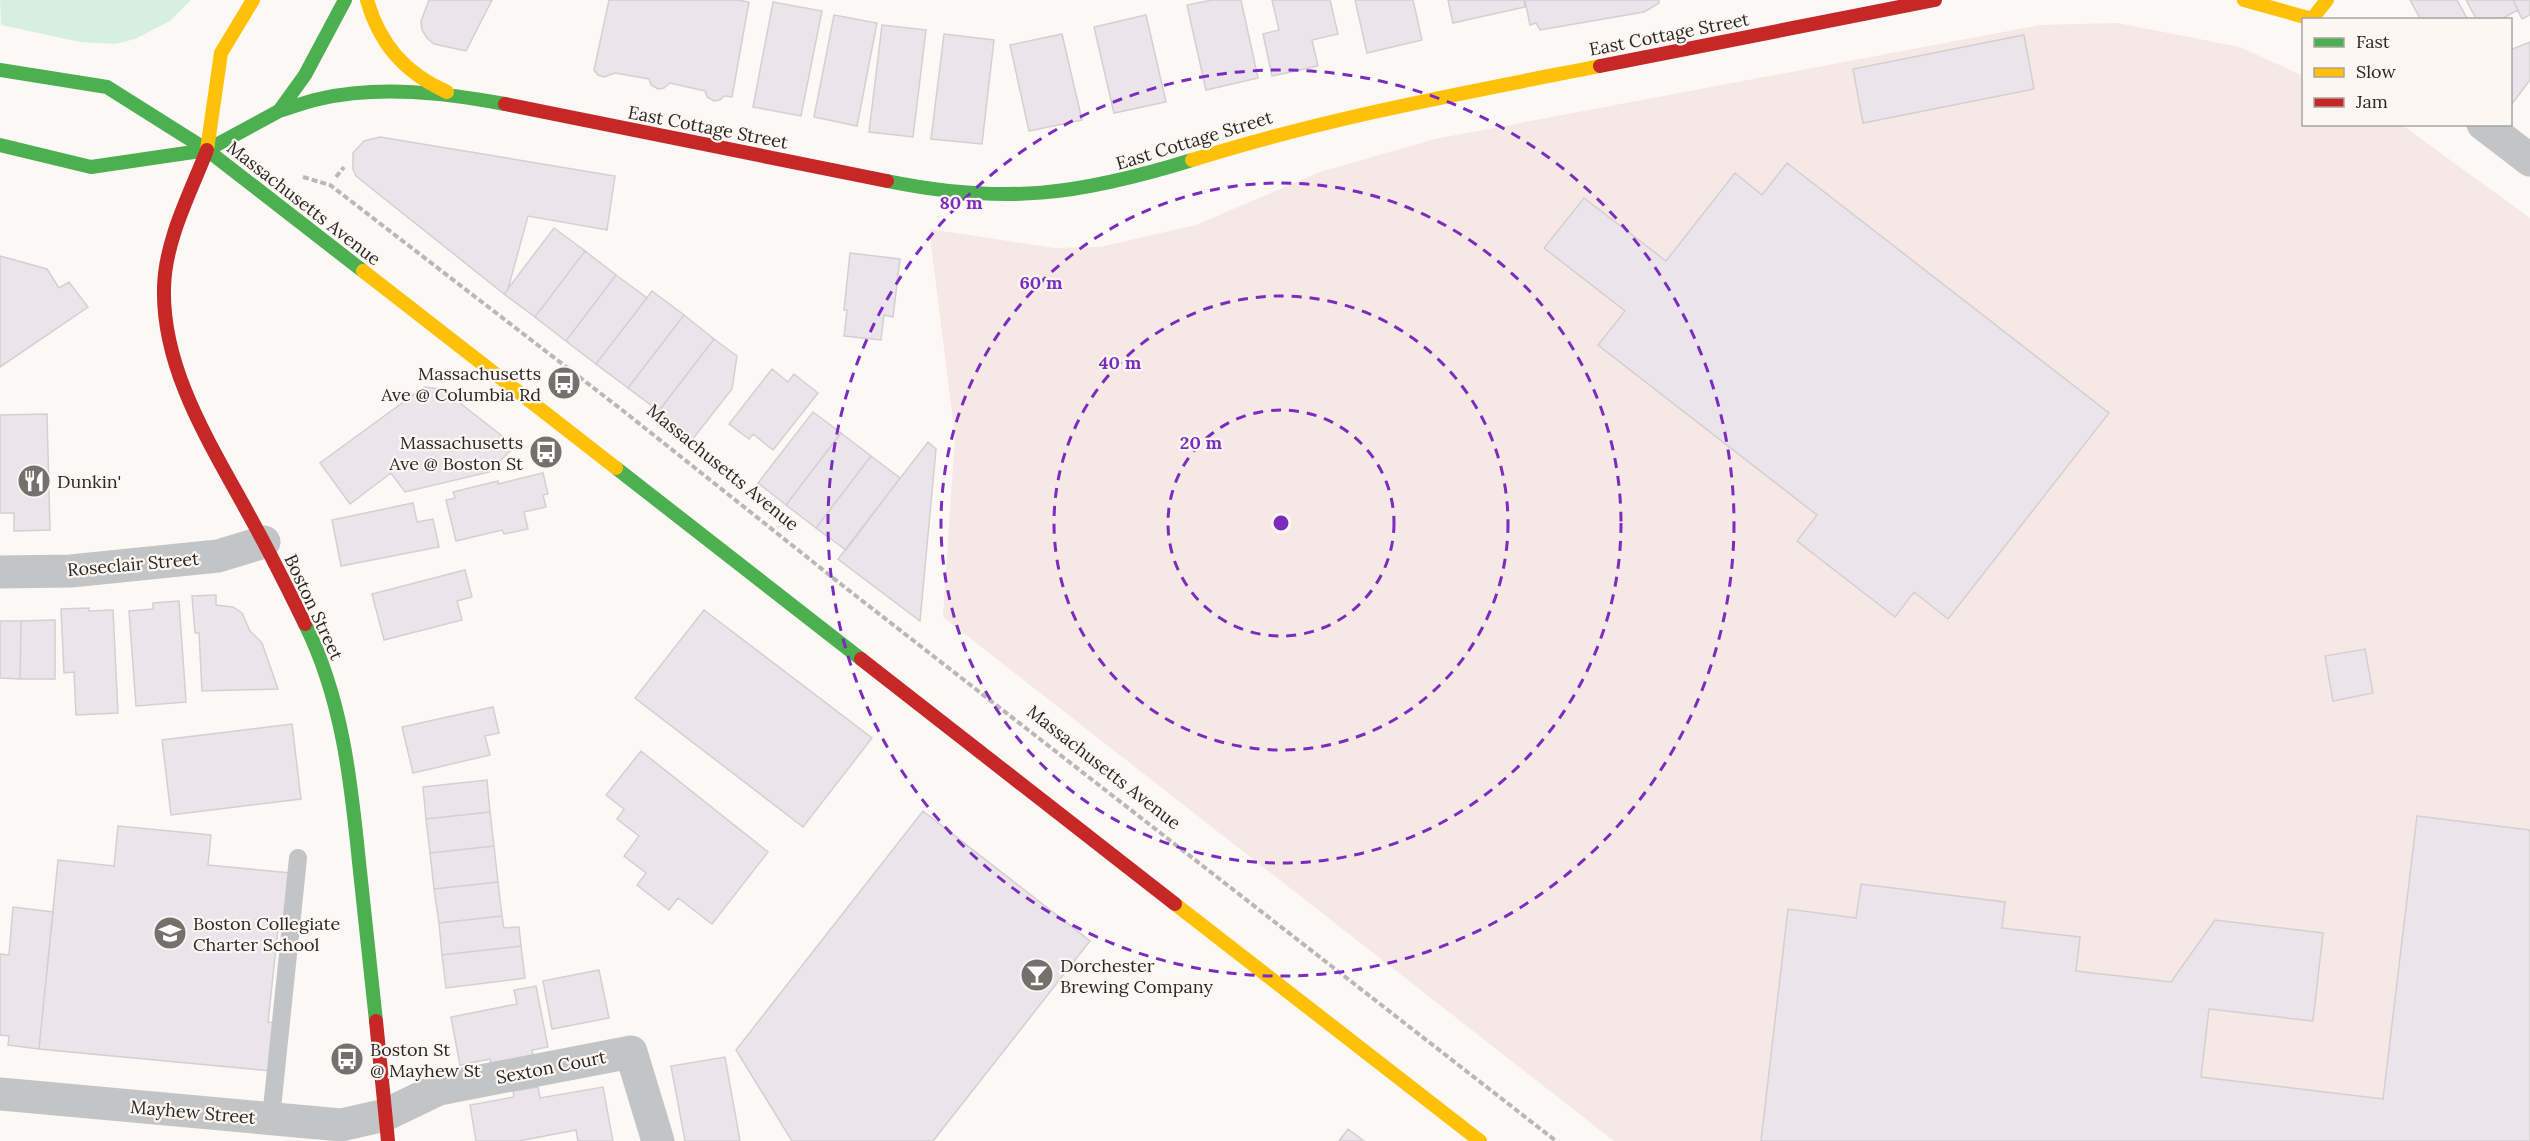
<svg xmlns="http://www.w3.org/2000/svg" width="2530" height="1141" viewBox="0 0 2530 1141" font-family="Lora,serif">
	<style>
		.industrial { fill: #f5e8e5 }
		.green { fill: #d6f0e0 }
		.building { fill: #ebe4ea; stroke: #d3d0d1; stroke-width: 1.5 }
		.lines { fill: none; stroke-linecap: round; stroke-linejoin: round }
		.path { stroke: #b8b8b8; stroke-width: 4; stroke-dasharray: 6 3; stroke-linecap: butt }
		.lane { stroke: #c3c4c5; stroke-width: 18 }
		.street { stroke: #c3c4c5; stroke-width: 33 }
		.fast { stroke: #4caf50; stroke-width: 14 }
		.slow { stroke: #ffc107; stroke-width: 14 }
		.jam { stroke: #c62828; stroke-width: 14 }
		.ring { fill: none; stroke: #7b2cbf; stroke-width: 3; stroke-dasharray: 10 8 }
		.labels { text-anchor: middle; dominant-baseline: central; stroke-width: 4.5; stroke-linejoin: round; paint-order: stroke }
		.street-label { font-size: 18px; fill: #2c2723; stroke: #fdf7f3 }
		.poi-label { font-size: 18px; fill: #2c2723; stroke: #fdf7f3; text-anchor: start }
		.centre { fill: #7b2cbf; stroke: #fdf7f3; stroke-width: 3 }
		.ring-label { font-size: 18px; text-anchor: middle; font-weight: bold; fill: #7b2cbf; stroke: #fdf7f3; stroke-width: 4.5; stroke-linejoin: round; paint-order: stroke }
	</style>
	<rect width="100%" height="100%" fill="#fbf8f5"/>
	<path class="industrial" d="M2117,23L2240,47L2303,76L2304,124L2402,125L2530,218V1141H1614L943,617L955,436L929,229L1054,248L1100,247L1196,225L1320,172L1435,139L2041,25Z"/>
	<path class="green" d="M0,0H191L170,21L135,39L115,44L80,42L1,25Z"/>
	<path class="building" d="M429,0H492L466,51L434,44L427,38L422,30L421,21Z
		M609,0H737L749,2L732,97L724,96L720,100L714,101L707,97L705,91L670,83L664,88L658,89L651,85L649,79L615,73L604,77L598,75L594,70Z
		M1212,0H1241L1258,78L1206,90L1187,5Z
		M1272,0H1330L1338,34L1312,40L1318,66L1272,76L1263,34L1279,30Z
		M1355,0H1413L1422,40L1367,53Z
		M1448,0H1524L1525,7L1453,23Z
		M1525,0H1659V3L1644,12L1540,30L1536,23L1530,25Z
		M2410,0H2457L2468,20H2421Z
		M2466,0H2513L2518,10L2500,20H2477Z
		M2513,0H2530V15L2522,19Z
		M773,2L822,11L801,116L753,107Z
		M834,15L877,23L857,126L814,117Z
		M1146,15L1166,102L1114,113L1094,27Z
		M882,25L926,30L913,137L869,132Z
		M944,34L994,40L982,144L931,139Z
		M1062,34L1082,120L1029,131L1010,45Z
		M2024,35L2034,89L1863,123L1853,69Z
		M2530,42V80L2511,105L2510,50Z
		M380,137L615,176L607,230L528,216L508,289L504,294L356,176L353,169V153L364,141Z
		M1787,163L2109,413L1948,619L1914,592L1895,617L1797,541L1817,515L1598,345L1625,311L1544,248L1584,198L1666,261L1735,173L1762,195Z
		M554,228L585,251L535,317L504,294Z
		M585,251L616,275L566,341L535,317Z
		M850,253L900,259L893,317L884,315L881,340L844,336L847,310H844Z
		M0,256L47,269L59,288L69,282L88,307L0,367Z
		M616,275L647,298L596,364L566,341Z
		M652,291L684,315L628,388L596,364Z
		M684,315L714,339L659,411L628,388Z
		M714,339L737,356L732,389L692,440L657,413Z
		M772,369L788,382L794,374L818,393L773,450L753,434L749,439L729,424Z
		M424,387L442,389L515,446L489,472L405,492L391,473L350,504L320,463Z
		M813,412L841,433L786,505L758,483Z
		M47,414L50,530L14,531V513H0V415Z
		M841,433L871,456L816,528L786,505Z
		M928,442L936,449L920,621L838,559Z
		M871,456L900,478L846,550L816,528Z
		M543,473L548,494L543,495L546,507L524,512L528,529L504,534L502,530L456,541L446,500L455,498L453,492L498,481V484Z
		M413,503L417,522L433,519L439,547L341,566L332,520Z
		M465,570L472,597L457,601L462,620L384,640L372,594Z
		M216,595V605L233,607L242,613L250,631L262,643L278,689L202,691L199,633H195L192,596Z
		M179,601L186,702L136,706L129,611L153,609V603Z
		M89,608V611L113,610L118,713L76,715L74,672L64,673L61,609Z
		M704,610L872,738L803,827L635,698Z
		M55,620V679H20L21,621Z
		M0,621H21L20,679L0,678Z
		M2365,649L2373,693L2333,701L2325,656Z
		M493,707L499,733L485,736L490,755L413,773L402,727Z
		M292,724L301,799L171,815L162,740Z
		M641,751L768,852L712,924L678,898L669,910L637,885L646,873L624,856L639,836L617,819L624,809L606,795Z
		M487,780L490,812L426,819L423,787Z
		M923,811L1090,941L933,1141H792L736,1050Z
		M490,812L494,846L430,853L426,819Z
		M2417,816L2530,830V1141H1761L1788,909L1856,918L1861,884L2005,902L2002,928L2080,937L2076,971L2171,982L2215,920L2323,933L2313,1021L2209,1009L2201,1077L2383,1099Z
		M118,826L211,835L208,865L291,873L285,930L278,929L268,1022L275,1023L271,1071L39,1049L58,860L114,866Z
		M494,846L498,882L434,889L430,853Z
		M498,882L502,916L439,923L434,889Z
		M13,907L53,912L39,1049L8,1045L9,1036L0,1035V954L9,955Z
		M502,916L504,928L519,927L521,946L442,955L439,923Z
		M521,946L525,978L446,988L442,955Z
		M599,970L609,1018L552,1029L543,981Z
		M536,986L548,1047L532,1050L533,1055L491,1064L490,1059L460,1065L451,1017L517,1004L514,990Z
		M725,1057L740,1141H685L671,1066Z
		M538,1087L540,1098L603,1087L613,1141H578L576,1130L519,1141H476L470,1105L514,1097L513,1091Z
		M1348,1129L1364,1141H1339Z"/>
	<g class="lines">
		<path class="path" d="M303,177L330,185L626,413L842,585L1556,1141
			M336,177L344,167"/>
		<path class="lane" d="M271,1118L298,858"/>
		<path class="street" d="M2483,124L2530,160
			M0,572L71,571L218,556L264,542
			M0,1094L341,1125L385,1115L439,1089L631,1052L658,1141"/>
		<path class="fast" d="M0,70L107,87L207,150L363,271
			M279,111C292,107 306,102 319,99C379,85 446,93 505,104
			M0,145L91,167L207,150L279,111L305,75L345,0
			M887,181C1005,205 1079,195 1192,160
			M616,468L861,659
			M305,624C342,698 351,781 359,862C365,915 370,968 376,1021"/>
		<path class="slow" d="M367,0C380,45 405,73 447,92
			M2244,0L2312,19L2327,0
			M207,150L221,53L253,0
			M1192,160C1326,118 1463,93 1600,66
			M363,271L616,468
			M1175,904L1480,1141"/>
		<path class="jam" d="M1600,66L1935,0
			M505,104L887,181
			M207,150C190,194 165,240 164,288C162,370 211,445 249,515C269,551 287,587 305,624
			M861,659L1175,904
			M376,1021L388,1141"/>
	</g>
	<g class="ring">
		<circle cx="1281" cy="523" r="113"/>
		<circle cx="1281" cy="523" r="227"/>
		<circle cx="1281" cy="523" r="340"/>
		<circle cx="1281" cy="523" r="453"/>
	</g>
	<defs>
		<g id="bus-disc" transform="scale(1.725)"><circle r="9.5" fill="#74706c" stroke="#fdf7f3"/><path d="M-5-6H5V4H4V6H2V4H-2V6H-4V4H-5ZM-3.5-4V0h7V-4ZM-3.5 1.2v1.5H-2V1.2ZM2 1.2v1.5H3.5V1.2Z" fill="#fff"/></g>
		<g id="restaurant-disc" transform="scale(1.725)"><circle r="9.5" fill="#74706c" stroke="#fdf7f3"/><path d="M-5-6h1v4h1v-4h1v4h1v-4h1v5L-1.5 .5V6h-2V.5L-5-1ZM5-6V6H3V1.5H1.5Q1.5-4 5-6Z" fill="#fff"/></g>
		<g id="school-disc" transform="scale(1.725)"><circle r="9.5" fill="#74706c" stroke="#fdf7f3"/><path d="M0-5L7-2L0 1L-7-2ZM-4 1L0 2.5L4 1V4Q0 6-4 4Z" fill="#fff"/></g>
		<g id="bar-disc" transform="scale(1.725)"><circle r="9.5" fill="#74706c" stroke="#fdf7f3"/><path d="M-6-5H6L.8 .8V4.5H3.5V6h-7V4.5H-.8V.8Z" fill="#fff"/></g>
	</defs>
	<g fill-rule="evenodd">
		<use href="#bus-disc" x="564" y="383"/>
		<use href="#bus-disc" x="546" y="452"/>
		<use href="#restaurant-disc" x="34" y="481"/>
		<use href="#school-disc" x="170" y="933"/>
		<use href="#bar-disc" x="1037" y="975"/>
		<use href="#bus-disc" x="347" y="1059"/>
	</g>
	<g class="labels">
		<g class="street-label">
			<text transform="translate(1669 34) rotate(-11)">East Cottage Street</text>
			<text transform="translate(708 127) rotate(11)">East Cottage Street</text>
			<text transform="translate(1194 140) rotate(-17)">East Cottage Street</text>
			<text transform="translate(304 203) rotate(38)">Massachusetts Avenue</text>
			<text transform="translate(723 467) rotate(39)">Massachusetts Avenue</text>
			<text transform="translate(133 564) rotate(-5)">Roseclair Street</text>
			<text transform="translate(314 607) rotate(65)">Boston Street</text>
			<text transform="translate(1104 767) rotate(38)">Massachusetts Avenue</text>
			<text transform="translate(551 1067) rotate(-11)">Sexton Court</text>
			<text transform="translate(193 1112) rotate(5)">Mayhew Street</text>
		</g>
		<g class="poi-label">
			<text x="541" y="373" text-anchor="end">Massachusetts<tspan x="541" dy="21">Ave @ Columbia Rd</tspan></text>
			<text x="523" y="442" text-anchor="end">Massachusetts<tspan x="523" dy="21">Ave @ Boston St</tspan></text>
			<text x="57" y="481">Dunkin'</text>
			<text x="193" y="923">Boston Collegiate<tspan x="193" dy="21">Charter School</tspan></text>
			<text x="1060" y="965">Dorchester<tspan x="1060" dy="21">Brewing Company</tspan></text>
			<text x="370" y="1049">Boston St<tspan x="370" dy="21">@ Mayhew St</tspan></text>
		</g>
	</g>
	<circle cx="1281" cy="523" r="9" class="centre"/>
	<g class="ring-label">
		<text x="961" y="209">80 m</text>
		<text x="1041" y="289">60 m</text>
		<text x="1120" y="369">40 m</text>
		<text x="1201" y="449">20 m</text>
	</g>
	<rect x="2302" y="18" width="210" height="108" fill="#fdf7f3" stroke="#a9a4a0" stroke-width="1.5"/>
	<rect x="2314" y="38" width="30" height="9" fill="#4caf50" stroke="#a9a4a0" stroke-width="1.5"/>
	<text x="2356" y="48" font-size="18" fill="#2c2723">Fast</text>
	<rect x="2314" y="68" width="30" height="9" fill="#ffc107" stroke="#a9a4a0" stroke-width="1.5"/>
	<text x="2356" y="78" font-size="18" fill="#2c2723">Slow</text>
	<rect x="2314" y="98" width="30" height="9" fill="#c62828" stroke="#a9a4a0" stroke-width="1.5"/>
	<text x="2356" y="108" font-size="18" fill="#2c2723">Jam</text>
</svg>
